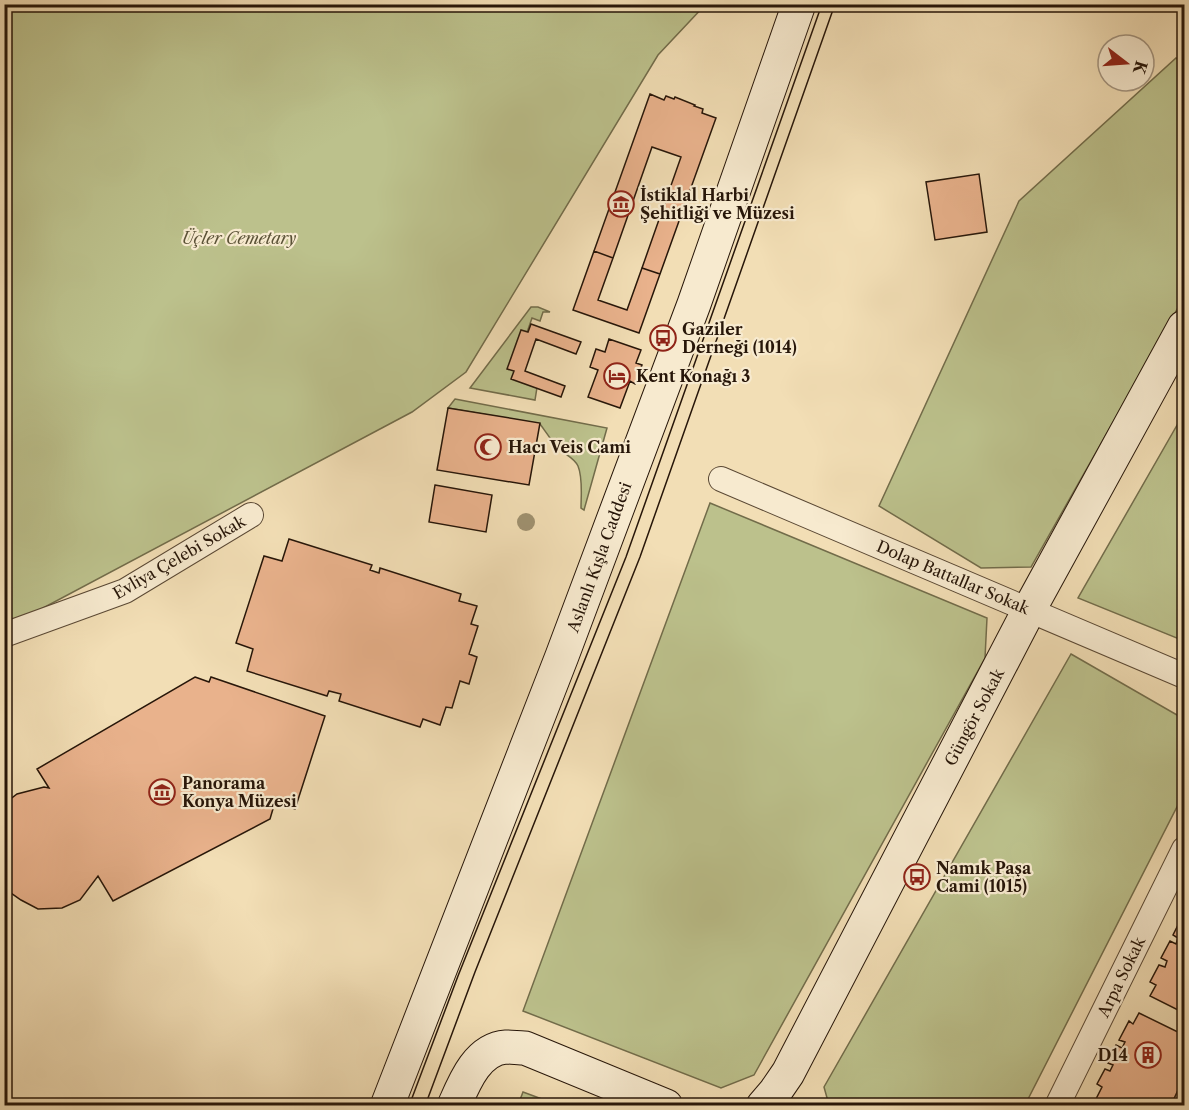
<svg xmlns="http://www.w3.org/2000/svg" width="1189" height="1110" viewBox="0 0 1189 1110" font-family="'Libre Caslon Text',serif">
	<style>
		.green { fill: #bcc18c; stroke: #726c4a; stroke-width: 1.5 }
		.building { fill: #e9b28c; stroke: #271609; stroke-width: 1.5 }
		.lines { fill: none; stroke-linecap: round; stroke-linejoin: round }
		.minor-casing { stroke: #5a4834; stroke-width: 26 }
		.secondary-casing { stroke: #271609; stroke-width: 35 }
		.minor { stroke: #f7eacf; stroke-width: 24 }
		.secondary { stroke: #f7eacf; stroke-width: 33 }
		.tram { stroke: #271609; stroke-width: 1.5 }
		.tree { fill: #9f9170 }
		.labels { text-anchor: middle; dominant-baseline: central; stroke-width: 4.5; stroke-linejoin: round; paint-order: stroke }
		.poi-label { font-size: 16px; font-weight: bold; fill: #271609; stroke: #f7eacf; text-anchor: start }
		.park-label { font-size: 16px; font-style: italic; fill: #5b5237; stroke: #f7eacf }
		.street-label { font-size: 16px; fill: #271609; stroke: #f7eacf }
	</style>
	<rect width="100%" height="100%" fill="#f2deb5"/>
	<filter id="stains"><feTurbulence type="fractalNoise" baseFrequency=".00333" numOctaves="4"/><feColorMatrix values="0 0 0 0 .2 0 0 0 0 .09 0 0 0 0 .02 0 0 0 .5 -.17"/></filter>
	<radialGradient id="worn" r=".72"><stop offset=".6" stop-color="#630" stop-opacity="0"/><stop offset="1" stop-color="#630" stop-opacity=".3"/></radialGradient>
	<path class="green" d="M5,5H705L658,55L466,372L412,412L11,625L5,627Z
		M1176,58L1184,63V297L1031,567L981,568L879,506L1019,201Z
		M531,307H538L550,312H543L540,321L532,318L517,361L520,376L538,381L535,400L470,388Z
		M455,399L607,428L584,510L581,508C581,495 583,478 578,466C574,458 566,455 560,450C552,442 546,432 540,424L448,408Z
		M1184,413V641L1078,598Z
		M710,503L987,618L985,658L754,1075L721,1088L523,1011Z
		M1071,654L1184,719V793L1025,1105H829L824,1087Z
		M523,1092L558,1105H518Z"/>
	<path class="building" d="M650,94L664,100L666,96L674,99L675,97L695,105L694,106L703,109L702,113L716,118L660,274L642,268L681,157L652,147L613,258L594,251Z
		M979,174L987,232L935,240L926,182Z
		M594,251L613,258L598,300L627,310L642,268L660,274L639,333L573,310Z
		M531,324L581,342L576,354L536,339L525,371L565,386L561,397L511,379L514,371L507,369L521,330L528,332Z
		M609,339L641,350L636,363L642,365L635,384L630,381L620,408L588,397L598,370L590,367L596,349L605,352Z
		M448,408L540,423L529,485L437,470Z
		M435,485L492,495L486,532L429,522Z
		M289,539L372,565L370,570L379,573L380,568L461,594L459,601L477,606L471,624L478,626L469,654L477,657L469,684L460,681L452,708L446,707L440,725L423,719L420,727L339,701L341,694L329,691L327,696L247,671L253,649L236,643L264,556L282,561Z
		M195,677L209,682L211,677L325,716L295,809L275,802L270,819L113,901L98,876L80,900L62,908L38,909L21,900L4,888V804L17,794L44,787L49,788L37,769Z
		M1181,919L1184,921V1013L1150,996L1156,985L1150,982L1159,965L1165,967L1167,961L1161,958L1170,941L1176,944L1178,938L1173,935Z
		M1139,1013L1184,1035V1077L1173,1101L1177,1103L1176,1106H1108L1096,1099L1102,1087L1097,1084L1105,1069L1110,1071L1113,1065L1108,1063L1116,1045L1122,1048L1125,1042L1119,1040L1129,1021L1133,1024Z"/>
	<g class="lines">
		<g class="minor-casing">
			<path id="minor" d="M721,479L1184,676
				M4,635L125,591L251,515
				M1057,1106L1184,849"/>
		</g>
		<g class="secondary-casing">
			<path id="secondary" d="M387,1106L562,656L694,304L799,4
				M454,1106C464,1083 477,1049 506,1047C512,1047 519,1048 525,1048L666,1106
				M763,1106L775,1092L788,1073L1029,610L1184,327"/>
		</g>
		<use href="#minor" class="minor"/>
		<use href="#secondary" class="secondary"/>
		<path class="tram" d="M409,1106L458,976L626,557L822,4
			M425,1106L475,972L640,557L835,4"/>
	</g>
	<circle class="tree" cx="526" cy="522" r="9"/>
	<defs>
		<g id="museum-ring" transform="scale(1.35)"><circle r="9.5" fill="#f7eacf" stroke="#8f2418" stroke-width="1.5"/><path d="M0-6L6-3V-2H-6V-3ZM-5-1h2V3h-2ZM-1-1h2V3h-2ZM3-1h2V3H3ZM-6 4H6V6H-6Z" fill="#8f2418"/></g>
		<g id="bus-ring" transform="scale(1.35)"><circle r="9.5" fill="#f7eacf" stroke="#8f2418" stroke-width="1.5"/><path d="M-5-6H5V4H4V6H2V4H-2V6H-4V4H-5ZM-3.5-4V0h7V-4ZM-3.5 1.2v1.5H-2V1.2ZM2 1.2v1.5H3.5V1.2Z" fill="#8f2418"/></g>
		<g id="hotel-ring" transform="scale(1.35)"><circle r="9.5" fill="#f7eacf" stroke="#8f2418" stroke-width="1.5"/><path d="M-6-4.5h1.5V1H6V5H4.5V3h-9V5H-6ZM-4 0a1.8 1.8 0 1 1 3.6 0ZM.5 0V-2.5h3Q6-2.5 6 0Z" fill="#8f2418"/></g>
		<g id="mosque-ring" transform="scale(1.35)"><circle r="9.5" fill="#f7eacf" stroke="#8f2418" stroke-width="1.5"/><path d="M3.5-4.9A6 6 0 1 0 3.5 4.9A5 5 0 1 1 3.5-4.9Z" fill="#8f2418"/></g>
		<g id="building-ring" transform="scale(1.35)"><circle r="9.5" fill="#f7eacf" stroke="#8f2418" stroke-width="1.5"/><path d="M-4-6H4V6H1V3H-1V6H-4ZM-2.5-4.3h1.7v1.8h-1.7ZM.8-4.3h1.7v1.8H.8ZM-2.5-1h1.7V.8h-1.7ZM.8-1h1.7V.8H.8Z" fill="#8f2418"/></g>
	</defs>
	<g fill-rule="evenodd">
		<use href="#museum-ring" x="621" y="204"/>
		<use href="#bus-ring" x="663" y="338"/>
		<use href="#hotel-ring" x="617" y="376"/>
		<use href="#mosque-ring" x="488" y="447"/>
		<use href="#museum-ring" x="162" y="792"/>
		<use href="#bus-ring" x="917" y="877"/>
		<use href="#building-ring" x="1148" y="1055"/>
	</g>
	<g class="labels">
		<g class="poi-label">
			<text x="640" y="195">İstiklal Harbi<tspan x="640" dy="18">Şehitliği ve Müzesi</tspan></text>
			<text x="682" y="329">Gaziler<tspan x="682" dy="18">Derneği (1014)</tspan></text>
			<text x="636" y="376">Kent Konağı 3</text>
			<text x="508" y="447">Hacı Veis Cami</text>
			<text x="182" y="783">Panorama<tspan x="182" dy="18">Konya Müzesi</tspan></text>
			<text x="936" y="868">Namık Paşa<tspan x="936" dy="18">Cami (1015)</tspan></text>
			<text x="1128" y="1055" text-anchor="end">D14</text>
		</g>
		<g class="park-label">
			<text x="239" y="238">Üçler Cemetary</text>
		</g>
		<g class="street-label">
			<text transform="translate(179 557) rotate(-30)">Evliya Çelebi Sokak</text>
			<text transform="translate(599 557) rotate(-70)">Aslanlı Kışla Caddesi</text>
			<text transform="translate(953 577) rotate(23)">Dolap Battallar Sokak</text>
			<text transform="translate(974 717) rotate(-62)">Güngör Sokak</text>
			<text transform="translate(1121 977) rotate(-64)">Arpa Sokak</text>
		</g>
	</g>
	<rect width="1189" height="1110" fill="none" stroke="#f2deb5" stroke-width="24"/>
	<rect x="6" y="6" width="1177" height="1098" fill="none" stroke="#271609" stroke-width="3"/>
	<rect x="12" y="12" width="1165" height="1086" fill="none" stroke="#271609" stroke-width="1.5"/>
	<g transform="translate(1126 63) rotate(107)"><circle r="28" fill="#f7eacf" stroke="#a49580" stroke-width="1.5"/>
	<path d="M0-4.5L10 22L0 15L-10 22Z" fill="#8f2418"/>
	<text y="-9" font-size="16" font-weight="bold" text-anchor="middle" fill="#271609">K</text>
	</g>
	<rect width="100%" height="100%" filter="url(#stains)"/>
	<rect width="100%" height="100%" fill="url(#worn)"/>
</svg>
